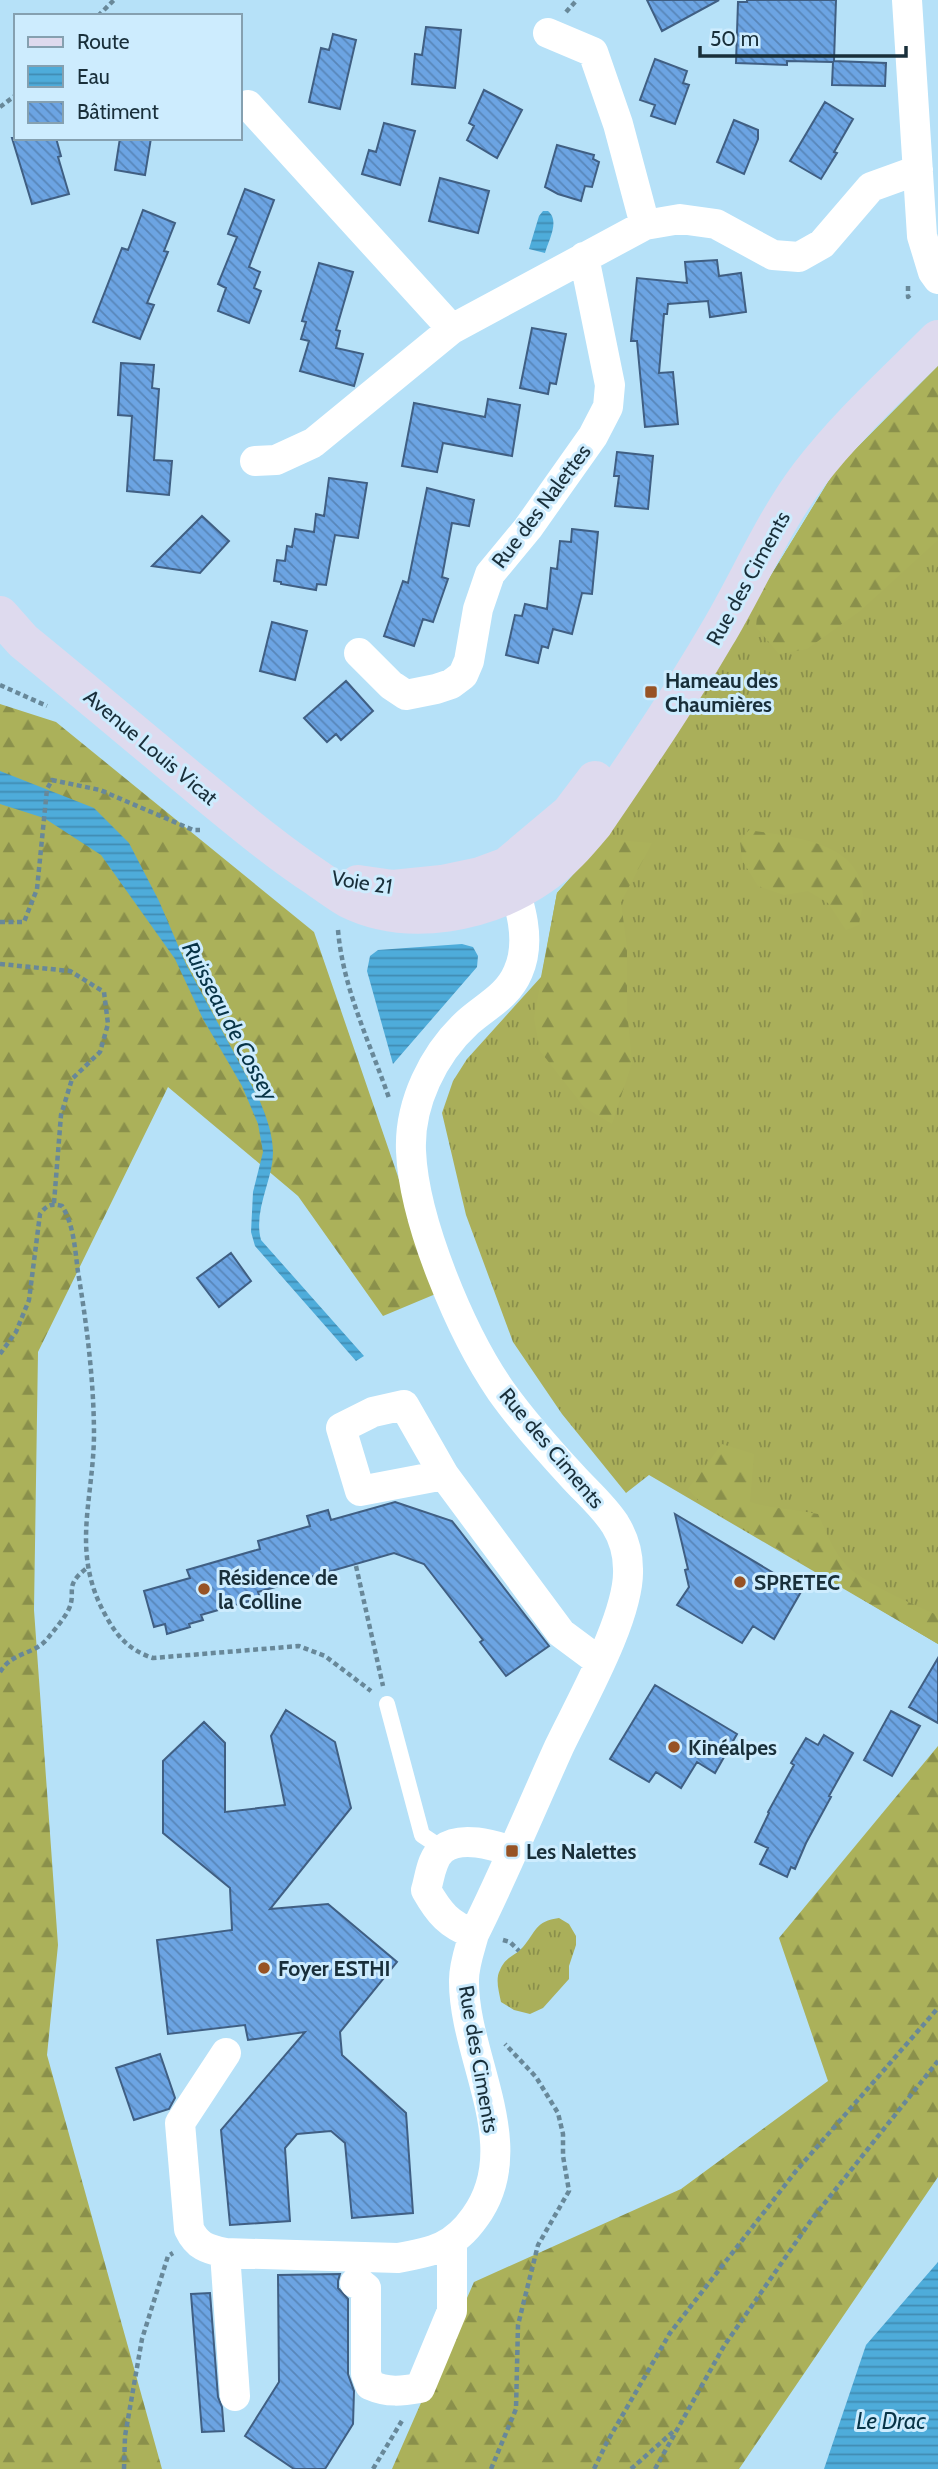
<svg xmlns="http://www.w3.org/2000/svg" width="938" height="2469" viewBox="0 0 938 2469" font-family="Cabin,sans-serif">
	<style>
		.grass { fill: url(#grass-tufts) }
		.forest { fill: url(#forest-firs) }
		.water { fill: url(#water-rules) }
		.building { fill: url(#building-back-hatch); stroke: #405f83; stroke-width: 2 }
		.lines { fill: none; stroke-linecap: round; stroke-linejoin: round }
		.path { stroke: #688899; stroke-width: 4.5; stroke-dasharray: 5 3.5; stroke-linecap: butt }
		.lane { stroke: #fff; stroke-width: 16 }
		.street { stroke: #fff; stroke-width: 30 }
		.secondary { stroke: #dedaee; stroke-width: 38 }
		.poi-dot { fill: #975325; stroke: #cdecfe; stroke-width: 2.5 }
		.labels { text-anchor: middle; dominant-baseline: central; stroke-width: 6; stroke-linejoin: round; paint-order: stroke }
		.street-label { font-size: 21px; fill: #192f3a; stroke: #cdecfe }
		.poi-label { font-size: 21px; font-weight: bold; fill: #192f3a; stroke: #cdecfe; text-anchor: start }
		.water-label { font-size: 23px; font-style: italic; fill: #083447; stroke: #cdecfe }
	</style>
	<defs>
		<pattern id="grass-tufts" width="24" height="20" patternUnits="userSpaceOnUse" patternTransform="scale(1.75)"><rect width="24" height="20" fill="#aaaf5a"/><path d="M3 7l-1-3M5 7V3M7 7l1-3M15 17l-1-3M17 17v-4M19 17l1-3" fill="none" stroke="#8a8f4b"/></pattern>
		<pattern id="forest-firs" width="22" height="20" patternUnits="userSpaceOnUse" patternTransform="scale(1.75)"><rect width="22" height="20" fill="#abb15a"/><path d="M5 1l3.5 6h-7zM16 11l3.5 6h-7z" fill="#8a904b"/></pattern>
		<pattern id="water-rules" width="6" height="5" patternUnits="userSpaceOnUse" patternTransform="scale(1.75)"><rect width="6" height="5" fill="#4eacda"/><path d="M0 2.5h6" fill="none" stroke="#408cb2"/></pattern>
		<pattern id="building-back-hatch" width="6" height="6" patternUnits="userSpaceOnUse" patternTransform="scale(1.75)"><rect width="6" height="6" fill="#6ca4e3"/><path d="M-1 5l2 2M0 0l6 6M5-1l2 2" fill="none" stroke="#5886b9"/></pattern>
	</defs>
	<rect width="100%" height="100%" fill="#b6e1f8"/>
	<path class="grass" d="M938,366V1644L649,1475L626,1493L562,1414L513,1342L466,1215L442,1113L453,1081L467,1059L541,977L557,893L605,839L759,595L836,469Z
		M559,1918L569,1924L576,1936V1945L569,1966V1979L543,2008L530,2014L514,2010L501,2002C499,1992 495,1979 500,1970C506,1956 514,1957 523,1947C536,1932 535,1921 559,1918Z"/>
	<path class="forest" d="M938,366V540L860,611L807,649L779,654L756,627L759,595L836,469Z
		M0,704L56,722L314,932L438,1293L383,1316L298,1196L168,1087L38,1352L34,1610L58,1945L47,2055L162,2469H0Z
		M749,830C790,837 864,841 863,898C863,907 860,917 859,925L846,930L828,903L808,891L784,895L758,886L742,860L740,841Z
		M605,839L652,843L621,902L627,948V1010L632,1063L612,1124L584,1107L540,1051L534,1018L557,893Z
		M722,1444L754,1454L750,1502C772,1509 795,1509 818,1514C826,1531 833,1552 847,1566C859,1580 919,1608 938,1615V1644L702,1504L688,1489Z
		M938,1746V2177L739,2469H392L474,2282L681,2189L828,2081L779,1938Z"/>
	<path class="water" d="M543,211H548C560,221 549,239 545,253L529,249L539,216Z
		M0,771L94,808L129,843L159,901L186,964L259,1099C266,1116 273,1134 273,1153C273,1180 253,1210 261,1240L364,1356L356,1361L255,1246L251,1232L253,1192L263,1152L258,1124L242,1086L203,1019L175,959L101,855L44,818L0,804Z
		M462,944L473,947L478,956L477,967L393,1064L367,971L370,956L378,950Z
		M938,2262V2469H824L866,2345Z"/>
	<path class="building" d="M647,0H719L662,31Z
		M747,0H836L834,61L886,63L885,86L832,85L833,62L787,61V65L736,63L738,2H747Z
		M426,27L461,30L455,88L412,84L415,54L422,55Z
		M333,34L356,40L340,109L309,102L321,48L329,50Z
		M655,59L687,71L683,83L689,85L675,124L651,116L655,105L640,100Z
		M484,90L522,110L497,158L467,140L474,126L469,123Z
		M825,102L853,119L834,152L837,153L821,179L790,161Z
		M734,120L758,130V139L744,174L717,162Z
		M384,123L415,131L400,185L362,174L369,150L376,152Z
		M12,138H56L61,156L58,157L69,194L32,204Z
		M120,138H151L145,175L115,170Z
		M557,145L594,155L593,159L599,162L592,187L585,186L581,201L558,194L545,187Z
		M440,178L489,191L478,233L429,221Z
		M245,189L274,200L249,267L260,272L254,288L261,291L249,323L218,311L226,288L218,284L237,237L228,234Z
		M143,210L175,223L164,251L168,252L147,303L154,305L140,339L93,322L122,248L128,250Z
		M717,260L719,276L741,273L746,312L710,317L708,301L668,304L667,314H664L659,373L673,372L678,424L645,427L637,341H631L637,278L687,283L685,262Z
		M319,263L353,272L336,330L340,331L336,348L363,354L354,386L300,371L309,341L301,339L306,322L302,321Z
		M532,328L566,334L556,384L550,383L548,394L520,388Z
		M121,363L154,365L152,388L159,389L154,460L172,461L169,495L127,491L132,416L118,415Z
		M488,399L520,405L512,456L443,443L437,472L402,466L414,403L485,417Z
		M617,452L653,456L648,509L615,506L619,476H614Z
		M329,478L367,483L358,538L335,535L326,585L317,584L316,590L281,584V582L274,581L277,560L285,561L287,546L292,547L295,529L314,532L316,514L324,516Z
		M427,488L474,500L469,526L452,523L442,577L448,579L433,622L423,619L414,646L384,636L403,581L408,583Z
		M202,516L229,541L200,573L152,566Z
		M572,529L598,532L592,594L582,593L572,634L553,629L548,648L542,646L538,663L506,655L515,615L522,616L525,604L547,609L551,568L557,569L560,541L571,542Z
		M272,622L307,631L295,680L260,671Z
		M346,681L373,711L341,740L336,734L327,742L304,718Z
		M231,1253L251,1281L219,1307L197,1278Z
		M395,1502L452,1521L549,1646L506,1676L480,1642L483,1640L424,1564L394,1553L258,1592L260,1598L201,1615L203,1620L189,1624L190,1627L167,1634L165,1624L154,1627L144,1591L190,1578L187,1570L260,1549L258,1541L310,1526L307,1516L328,1510L331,1520Z
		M675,1514L802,1590L774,1639L753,1626L742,1643L677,1605L689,1587L685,1570L688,1569Z
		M938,1658V1723L909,1707Z
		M655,1685L737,1734L715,1773L697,1762L681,1788L656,1772L649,1782L610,1759Z
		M286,1710L335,1742L351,1808L270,1909L328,1904L397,1962L340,2032L342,2055L406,2113L413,2213L352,2218L345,2143L331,2131L297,2134L285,2148L290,2221L230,2225L221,2130L305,2032L248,2040L245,2025L168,2034L157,1940L232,1930L230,1888L163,1833V1761L204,1722L225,1743V1812L285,1805L271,1736Z
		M891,1711L920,1726L892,1776L864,1760Z
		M824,1735L853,1753L829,1796L831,1797L806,1843L795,1869L791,1867L787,1877L760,1864L768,1848L755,1842L769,1813L768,1812L794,1765L791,1763L806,1738L818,1745Z
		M160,2054L175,2098L169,2109L134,2120L116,2068Z
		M340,2274L338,2281V2288L348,2299V2374L354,2391L353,2424L325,2469H294L245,2436L279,2382L278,2275Z
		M210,2293L218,2397L222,2407L224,2431L202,2432L191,2294Z"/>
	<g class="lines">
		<path class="path" d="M566,12L577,0
			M98,16L114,0
			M0,107L16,95
			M908,286V297L911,294
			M0,685L47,706
			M0,922H24L37,889L47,789L52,780L100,790L193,830H200
			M338,930C343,989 370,1043 389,1098
			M0,964L70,971L104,992L108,1024L100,1052L72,1079L61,1115L54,1203
			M0,1354L16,1332L29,1300L40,1214C47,1205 51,1203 62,1206C74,1225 75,1250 78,1272C87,1326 94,1382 94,1436C93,1503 70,1554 107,1618C118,1638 131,1651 153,1658L299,1646L325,1656L371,1691
			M356,1566L383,1686
			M0,1672C13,1651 35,1655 48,1638C55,1629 63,1620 68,1611C78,1591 62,1587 87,1568
			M503,1940L510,1942L519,1951
			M124,2469L125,2436L142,2339L168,2256L173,2253
			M373,2469L403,2419
			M491,2469L516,2409L518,2325L538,2245L569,2191L563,2156V2134L558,2113L536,2077L505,2044
			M594,2469L607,2442L670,2333L796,2171L938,2008
			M631,2469L675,2430
			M655,2469L724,2346L812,2219L938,2061"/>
		<path class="lane" d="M387,1704L422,1835L443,1849"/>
		<path class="street" d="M907,0L922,236L933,272L938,279
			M548,33L593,52L618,124L645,225
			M248,105L452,329
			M255,461L276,460L313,443L452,329L645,225L680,219L716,224L773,255L799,257L822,244L871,187L918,170
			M359,653L391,685L406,695L436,689L451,684L463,675L469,661L478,609L490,574L528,528L593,436L608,407L610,385L584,257
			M444,1475L360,1491L341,1428L373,1412L404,1405L444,1475L561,1633L600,1662
			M474,1934C449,1925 439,1913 426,1890C430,1877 431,1858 443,1849C461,1835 493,1845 512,1851
			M226,2053L180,2123L189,2229C197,2246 207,2249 225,2253L398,2258C433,2252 454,2247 475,2217C527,2146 463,2057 464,1980C464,1964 470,1949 474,1934C505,1872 531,1809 559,1747C580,1703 630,1616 628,1569C628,1553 623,1537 615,1524C604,1507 588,1493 575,1479C549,1451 523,1422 501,1391C461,1333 414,1222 411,1151C409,1104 433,1054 468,1022C486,1006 508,996 518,972C532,941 520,904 509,873
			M225,2253L235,2396
			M355,2283L361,2284L366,2288V2374L370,2385C388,2393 402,2391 420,2388L452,2311V2243"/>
		<path class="secondary" d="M0,615L23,641C82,689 141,739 199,787C238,819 276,851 317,878C327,885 338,893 348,899C408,929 488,913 541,876C562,862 578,843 594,824C636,762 678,701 716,636C748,583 772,524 809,475C847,425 894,383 938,339
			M358,884L393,889L442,884L480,876L507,866L570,813L595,780"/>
	</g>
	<g class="poi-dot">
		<rect x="644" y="685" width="14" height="14" rx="3.5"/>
		<circle cx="740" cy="1582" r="7"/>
		<circle cx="204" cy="1589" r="7"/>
		<circle cx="674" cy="1747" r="7"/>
		<rect x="505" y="1844" width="14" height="14" rx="3.5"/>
		<circle cx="264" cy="1968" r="7"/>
	</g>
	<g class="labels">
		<g class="street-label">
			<text transform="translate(541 506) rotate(-53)">Rue des Nalettes</text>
			<text transform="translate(748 578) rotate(-61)">Rue des Ciments</text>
			<text transform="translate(151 747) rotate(40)">Avenue Louis Vicat</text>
			<text transform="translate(362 882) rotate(9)">Voie 21</text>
			<text transform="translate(552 1448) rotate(50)">Rue des Ciments</text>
			<text transform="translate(479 2059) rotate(80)">Rue des Ciments</text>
		</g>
		<g class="poi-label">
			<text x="665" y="680">Hameau des<tspan x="665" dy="24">Chaumières</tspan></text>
			<text x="218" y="1577">Résidence de<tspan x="218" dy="24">la Colline</tspan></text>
			<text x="754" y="1582">SPRETEC</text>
			<text x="688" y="1747">Kinéalpes</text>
			<text x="526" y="1851">Les Nalettes</text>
			<text x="278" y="1968">Foyer ESTHI</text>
		</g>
		<g class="water-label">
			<text transform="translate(230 1021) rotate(62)">Ruisseau de Cossey</text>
			<text x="891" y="2421">Le Drac</text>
		</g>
	</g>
	<rect x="14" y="14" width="228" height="126" fill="#cdecfe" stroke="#85a0b0" stroke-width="2"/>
	<rect x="28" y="37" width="35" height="10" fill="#dedaee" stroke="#85a0b0" stroke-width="2"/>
	<text x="77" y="49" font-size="21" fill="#192f3a">Route</text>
	<rect x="28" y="66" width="35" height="21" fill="url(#water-rules)" stroke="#85a0b0" stroke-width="2"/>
	<text x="77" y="84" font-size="21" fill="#192f3a">Eau</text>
	<rect x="28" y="102" width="35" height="21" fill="url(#building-back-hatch)" stroke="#85a0b0" stroke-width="2"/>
	<text x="77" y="119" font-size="21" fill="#192f3a">Bâtiment</text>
	<path d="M700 46v10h206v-10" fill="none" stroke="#192f3a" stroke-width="3.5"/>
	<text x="710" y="46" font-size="21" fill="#192f3a" stroke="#cdecfe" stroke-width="5" paint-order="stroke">50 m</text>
</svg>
